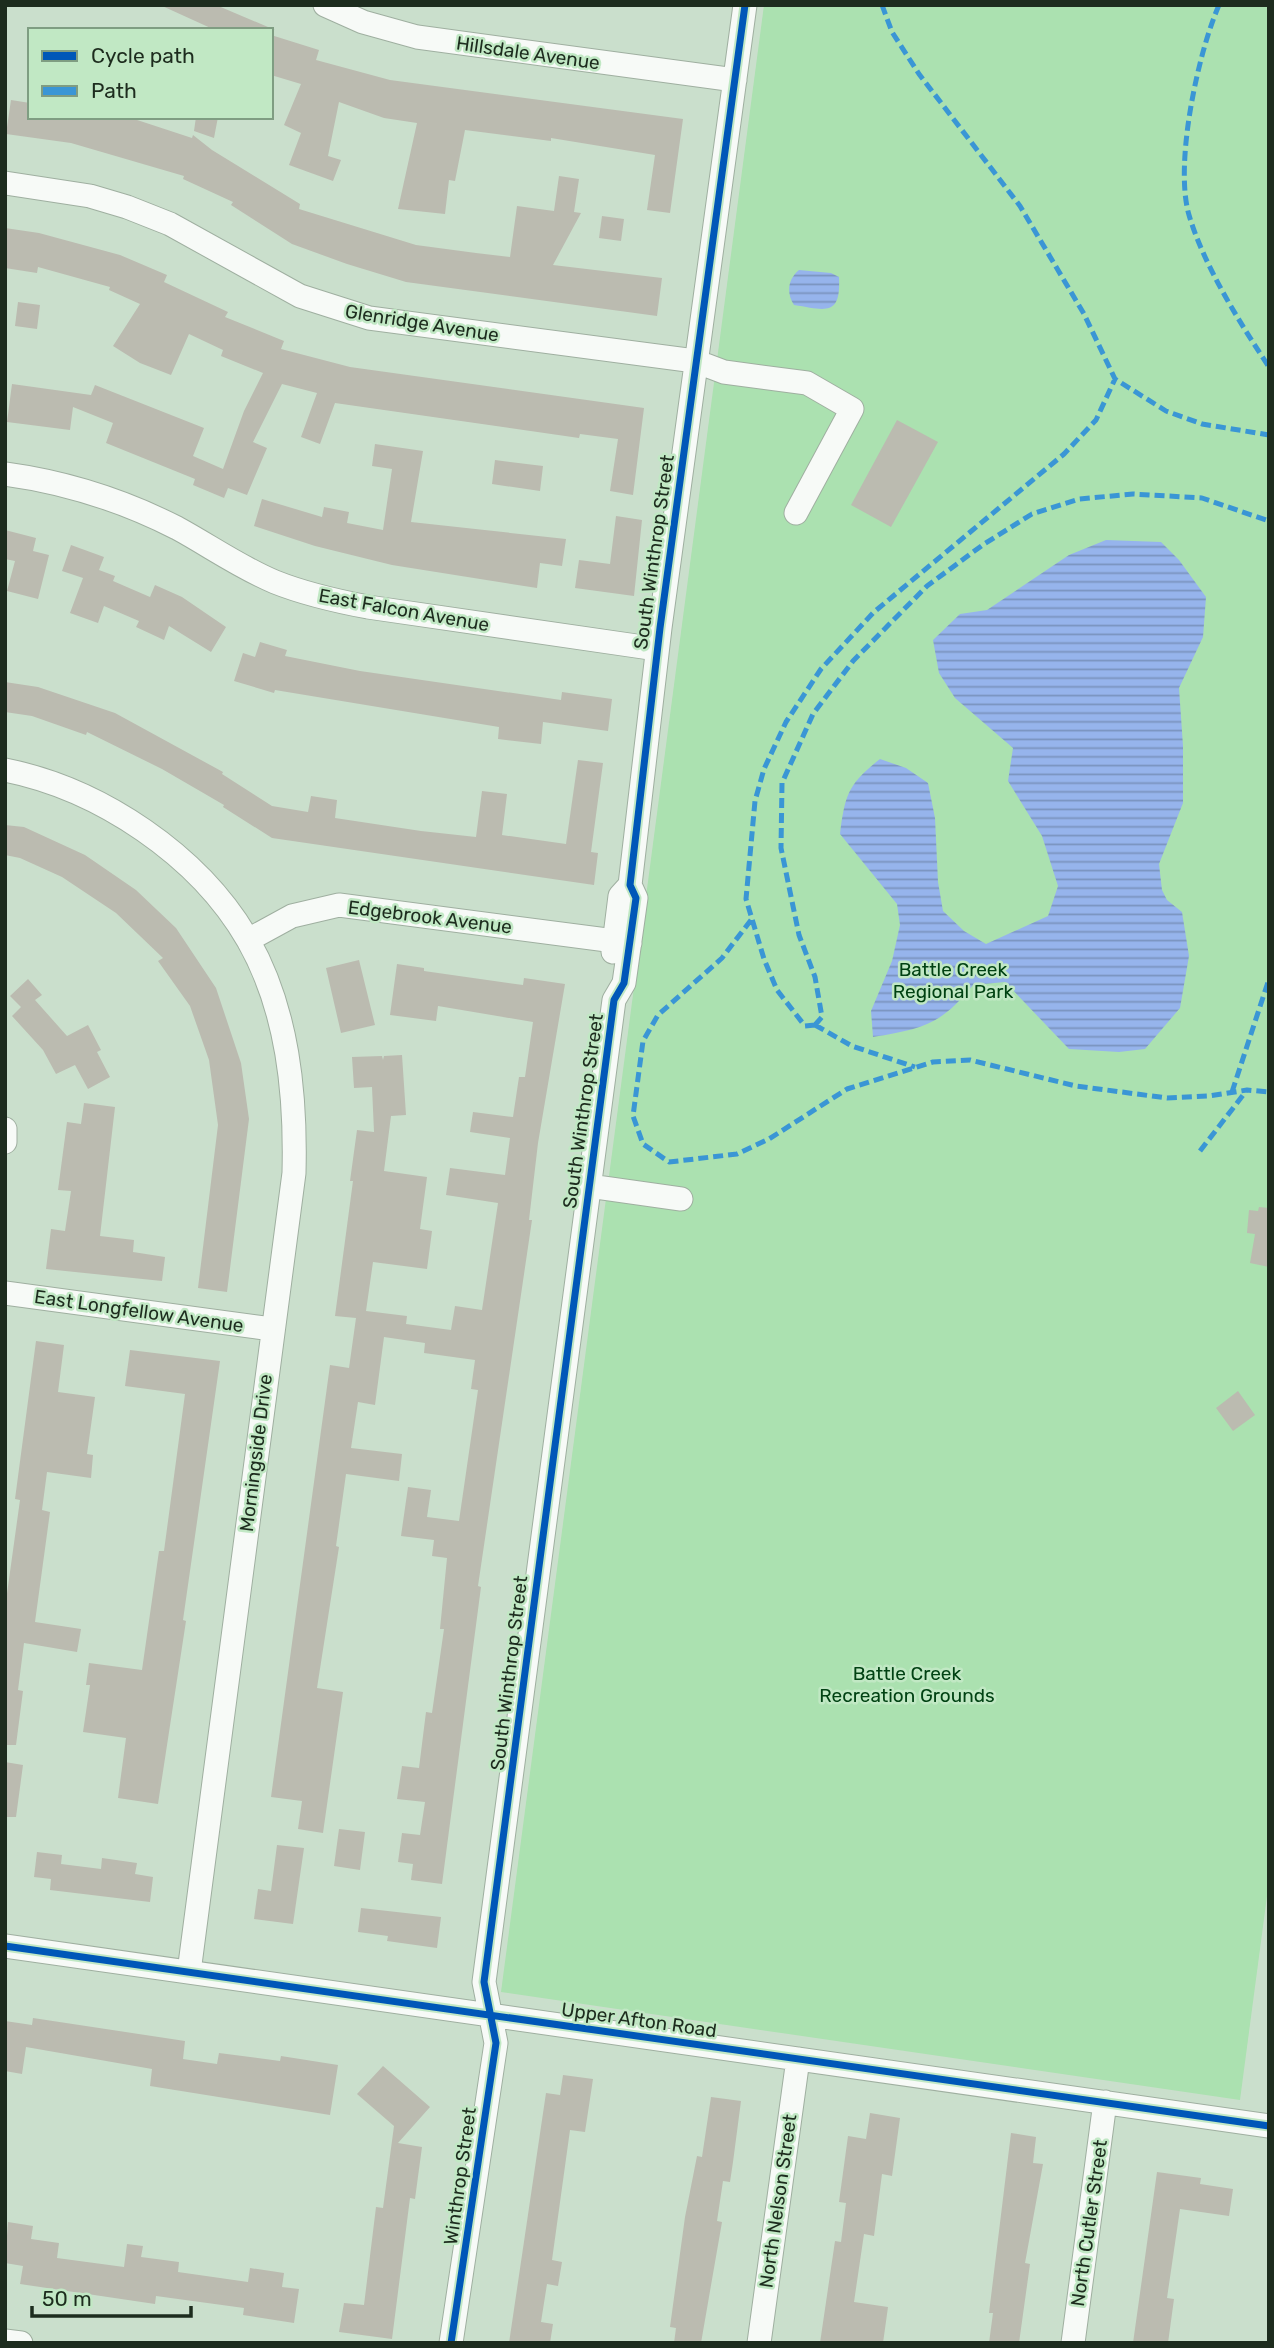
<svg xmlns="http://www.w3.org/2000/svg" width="1274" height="2348" viewBox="0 0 1274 2348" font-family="Rubik,sans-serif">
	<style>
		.park { fill: #abe1b0 }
		.water { fill: url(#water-rules) }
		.building { fill: #bbbbb0 }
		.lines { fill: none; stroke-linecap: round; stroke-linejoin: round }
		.minor-casing { stroke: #9fafa0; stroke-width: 25 }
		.minor { stroke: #f7faf7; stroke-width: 23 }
		.quiet { stroke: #3a96d5; stroke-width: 5; stroke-dasharray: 10 5; stroke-linecap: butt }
		.cycleway-casing { stroke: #c1e8c4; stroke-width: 11 }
		.cycleway { stroke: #0057b8; stroke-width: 7 }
		.labels { text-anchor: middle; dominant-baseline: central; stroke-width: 5; stroke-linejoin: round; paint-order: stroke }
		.street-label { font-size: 19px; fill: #1d2c1e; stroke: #c1e8c4 }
		.park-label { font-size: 19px; fill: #014213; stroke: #c1e8c4 }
	</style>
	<defs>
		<pattern id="water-rules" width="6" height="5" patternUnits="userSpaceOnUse" patternTransform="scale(1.75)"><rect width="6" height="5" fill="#96b4ec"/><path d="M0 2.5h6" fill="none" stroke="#7a93bf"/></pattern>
	</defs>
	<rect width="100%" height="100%" fill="#cadfcc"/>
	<path class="park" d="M764,5H1269V1881L1240,2100L501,1992Z"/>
	<path class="water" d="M799,270L831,273L839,277C841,317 826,310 794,305C786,293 788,279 799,270Z
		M1106,540L1161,542L1179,560L1206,597L1203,637L1179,688L1183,746V803L1159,864L1162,890L1167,900L1182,912L1189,956L1180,1008L1145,1049L1119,1052L1069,1049L1005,982L973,985C941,1025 922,1029 873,1037L871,1011L892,961L900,925L897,904L840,834C845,795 848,784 880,759L906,768L928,783L935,818L938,882L943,911L964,931L986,944L1048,916L1058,886L1042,836L1008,781L1013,748L955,698L939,673L933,640L960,614L987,610L1069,555Z"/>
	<path class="building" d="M160,5H216L275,30H215Z
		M271,35L319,50L316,60L390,80L683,119L670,213L647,210L655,155L551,138V141L465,130L455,181L449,180L445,214L398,209L417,123L384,118L339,102L328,156L341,160L333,181L289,165L301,133L284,125L301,84L271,75Z
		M11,100L30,103V117H128L192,138L193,135L212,150L300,204L299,209L416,245L476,253L510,257L517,206L554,211L559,176L579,179L574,212L581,213L553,265L662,278L657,316L406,282L347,264L292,244L231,205L233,202L183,179L184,176L71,143L6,134Z
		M196,117H218L214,138L194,131Z
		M602,216L624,219L621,241L599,238Z
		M5,228L39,233L120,255L167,275L164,282L228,312L225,317L284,341L281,349L350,367L644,408L633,495L610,491L618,439L580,434L579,438L335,403L320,444L301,437L317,393L282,384L253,442L267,448L247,495L228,488L224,498L193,485L195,479L106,443L113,423L73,407L70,430L7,422L12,384L91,395L95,385L204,428L193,456L223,469L244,411L263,373L221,356L223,350L189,334L171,375L140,363L113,346L140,304L109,290L110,287L38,267L37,273L5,268Z
		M18,302L40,305L37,329L15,326Z
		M897,420L938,442L891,527L851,505Z
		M375,444L423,451L411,522L566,539L562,566L540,563L537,588L392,565L315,546L254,526L262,499L322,517L324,507L349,512L347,523L383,530L392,469L372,466Z
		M495,460L543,466L540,491L492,484Z
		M616,516L642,520L634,596L575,588L579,560L610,564Z
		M5,530L36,538L33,551L49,555L38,599L7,591L15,561L5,559Z
		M71,545L104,557L99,570L115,576L113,581L150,597L155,585L182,597L226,627L211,652L169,626L164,640L136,627L139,621L104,606L98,623L70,613L83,578L62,571Z
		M260,642L287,650L285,656L360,671L561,700L562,692L612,699L608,731L543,722L541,744L498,739L499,727L275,690L274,693L234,681L243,653L255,657Z
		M5,682L38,687L115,713L223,772L222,774L272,806L308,812L311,796L337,800L335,818L421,831L476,837L482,791L507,794L502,835L566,844L578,760L603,763L591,852L598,853L594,885L272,838L223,807L224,805L162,769L87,732L86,735L32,716L5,712Z
		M5,825L24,827L85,855L136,890L176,928L216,988L241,1063L249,1119L227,1292L198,1288L218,1125L209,1060L190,1006L158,961L163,958L116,913L62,877L20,858L5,855Z
		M359,960L375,1025L341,1033L326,968Z
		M397,964L424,968V971L523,985L524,978L565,984L538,1143L529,1220H532L478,1586L481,1587L442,1884L411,1880L413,1864L398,1862L402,1833L420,1835L425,1802L397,1799L402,1766L419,1768L426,1712L432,1713L444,1629H440L447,1558L432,1556L434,1540L401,1536L408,1487L431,1490L427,1517L459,1521L478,1390L471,1389L475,1360L424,1353L425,1343L384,1337L375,1405L358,1402L351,1448L402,1454L399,1481L346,1474L336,1546L339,1547L317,1688L343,1692L323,1833L298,1829L302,1801L271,1797L330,1365L349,1368L356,1318L335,1316L353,1181H350L357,1130L374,1132L372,1087L354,1088L352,1057L382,1056L383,1060L384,1056L402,1055L406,1115L391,1116L384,1171L427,1177L420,1229L432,1231L427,1269L373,1262L366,1311L407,1316L406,1324L451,1330L455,1306L482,1310L498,1203L446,1195L450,1168L505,1175L510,1138L470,1132L473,1112L513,1117L519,1077H525L533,1022L438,1006L436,1021L390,1015Z
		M28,979L42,995L35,1000L67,1036L88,1025L101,1050L97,1052L110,1077L88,1089L75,1065L56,1074L43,1050L12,1016L21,1007L10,996Z
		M84,1103L115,1107L100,1236L134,1240L133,1252L165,1257L162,1281L46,1269L51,1229L65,1231L71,1191L58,1190L67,1122L81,1124Z
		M1259,1207L1269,1208V1267L1250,1263L1255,1234L1247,1233L1249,1210L1258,1211Z
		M36,1341L64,1345L58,1392L95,1397L87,1454L93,1455L91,1478L47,1472L42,1510L50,1512L35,1622L81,1629L77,1652L24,1643L18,1690L23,1691L16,1745H5V1608L20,1500L15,1499Z
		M130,1350L220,1361L183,1620L186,1621L158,1804L118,1798L126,1738L83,1732L90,1685H86L89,1663L142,1670L159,1551H164L185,1394L125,1386Z
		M1238,1391L1255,1415L1233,1431L1216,1408Z
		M5,1762L23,1765L16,1817H5Z
		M339,1829L365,1832L360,1870L334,1866Z
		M277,1845L304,1848L293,1924L254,1919L258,1889L271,1891Z
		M37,1852L62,1855L61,1864L101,1869L102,1858L137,1863L135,1874L153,1877L150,1902L50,1890L51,1879L34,1877Z
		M361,1908L441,1917L437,1948L387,1941L388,1936L358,1932Z
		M33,2018L185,2041L183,2059L217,2064L219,2053L280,2061L281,2056L338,2065L330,2115L150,2086L152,2069L26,2047L22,2074L5,2071V2021L32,2025Z
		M383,2066L430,2107L398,2143L422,2147L415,2199L410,2198L392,2339L339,2332L344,2303L364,2305L376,2207L383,2208L394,2126L357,2094Z
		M563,2075L593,2079L585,2132L570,2130L552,2260L562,2262L558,2286L547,2284L541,2322L553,2324L550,2343H509L546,2093L560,2095Z
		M711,2097L741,2101L733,2162L730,2182L723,2181L717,2221L722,2222L701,2343H674L676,2328L670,2327L685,2217L697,2156L702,2157Z
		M870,2113L900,2118L892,2176L882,2174L874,2236L864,2234L854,2302L888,2307L883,2343H820L835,2241L841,2242L846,2203L839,2202L848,2136L866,2139Z
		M1011,2133L1036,2137L1033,2163L1043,2164L1025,2263L1030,2264L1019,2343H989L993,2313H989Z
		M1157,2172L1201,2178L1200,2184L1233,2189L1229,2216L1180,2209L1167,2298L1174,2299L1168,2343H1133Z
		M8,2222L33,2226L31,2239L59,2243L57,2258L124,2267L127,2244L143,2246L141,2257L179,2262L178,2272L248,2282L250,2268L284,2273L282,2287L299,2289L294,2323L243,2315L244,2308L156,2296L155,2304L20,2284L23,2266L5,2263Z"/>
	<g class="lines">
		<g class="minor-casing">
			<path id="minor" d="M325,5L363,22L417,37L735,80
				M5,183L90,196L127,207L170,224L300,296L369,318L695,361L724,372L807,383L852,409L796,513
				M5,474C64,482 124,501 177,528C210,546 241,568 275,582C305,594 336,601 368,607L657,649
				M5,770C100,789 199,855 248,940C288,1010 296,1094 294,1173L189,1972
				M248,940L292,916L339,905L630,943
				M613,952L620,896L630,885
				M5,1129V1142
				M589,1186L681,1199
				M5,1293L272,1329
				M5,1946L1269,2126
				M5,2341L21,2343
				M451,2343L496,2043L484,1982L614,1000L624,983L636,898L630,885L660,628L745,5
				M759,2343L798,2059
				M1073,2343L1105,2102"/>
		</g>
		<use href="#minor" class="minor"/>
		<path class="quiet" d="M882,5L892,32L919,74L1020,206L1084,314L1115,379L1166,411L1202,424L1269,435
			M1219,5C1198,53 1174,164 1189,215C1204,266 1240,323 1269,367
			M751,920L722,958L658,1015L643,1041L633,1116L643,1144L669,1162L737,1154L769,1139L847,1089L933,1062L970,1060L1076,1086L1167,1098L1209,1096L1247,1090L1269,1092
			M815,1025L822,1017L815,977L799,935L781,848L782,783L813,714L853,661L927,586L984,544L1032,514L1079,499L1133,494L1202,498L1269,521
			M815,1025L805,1026L777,990L764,959L746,899L755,801L764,769L786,722L821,669L874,612L1064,454L1096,420L1115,379
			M815,1025L852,1046L915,1067
			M1232,1092L1269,979
			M1200,1151L1247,1090"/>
		<g class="cycleway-casing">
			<path id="cycleway" d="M5,1946L1269,2126
				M451,2343L496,2043L484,1982L614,1000L624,983L636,898L630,885L660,628L745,5"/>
		</g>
		<use href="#cycleway" class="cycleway"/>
	</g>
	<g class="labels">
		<g class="street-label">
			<text transform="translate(528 53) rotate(8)">Hillsdale Avenue</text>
			<text transform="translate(422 323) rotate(9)">Glenridge Avenue</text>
			<text transform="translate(654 552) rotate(-82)">South Winthrop Street</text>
			<text transform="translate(404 610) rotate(10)">East Falcon Avenue</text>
			<text transform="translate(430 917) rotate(7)">Edgebrook Avenue</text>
			<text transform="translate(583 1111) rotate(-82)">South Winthrop Street</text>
			<text transform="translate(139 1311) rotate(8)">East Longfellow Avenue</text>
			<text transform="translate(256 1453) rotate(-83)">Morningside Drive</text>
			<text transform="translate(509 1673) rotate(-83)">South Winthrop Street</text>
			<text transform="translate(639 2020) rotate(8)">Upper Afton Road</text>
			<text transform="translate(460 2176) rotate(-82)">Winthrop Street</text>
			<text transform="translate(778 2201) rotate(-82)">North Nelson Street</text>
			<text transform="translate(1089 2223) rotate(-82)">North Cutler Street</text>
		</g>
		<g class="park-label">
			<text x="953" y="969">Battle Creek<tspan x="953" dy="22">Regional Park</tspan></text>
			<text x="907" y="1673">Battle Creek<tspan x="907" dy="22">Recreation Grounds</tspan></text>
		</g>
	</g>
	<rect width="1274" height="2348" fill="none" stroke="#1d2c1e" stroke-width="14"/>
	<rect x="28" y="28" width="245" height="91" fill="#c1e8c4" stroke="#7f9d82" stroke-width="2"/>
	<rect x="42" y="51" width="35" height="10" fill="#0057b8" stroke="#7f9d82" stroke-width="2"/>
	<text x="91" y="63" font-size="21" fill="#1d2c1e">Cycle path</text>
	<rect x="42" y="86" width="35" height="10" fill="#3a96d5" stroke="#7f9d82" stroke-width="2"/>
	<text x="91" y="98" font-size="21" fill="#1d2c1e">Path</text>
	<path d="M32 2306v10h159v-10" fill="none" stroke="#1d2c1e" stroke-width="3.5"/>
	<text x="42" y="2306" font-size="21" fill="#1d2c1e" stroke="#c1e8c4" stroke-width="5" paint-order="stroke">50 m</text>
</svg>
